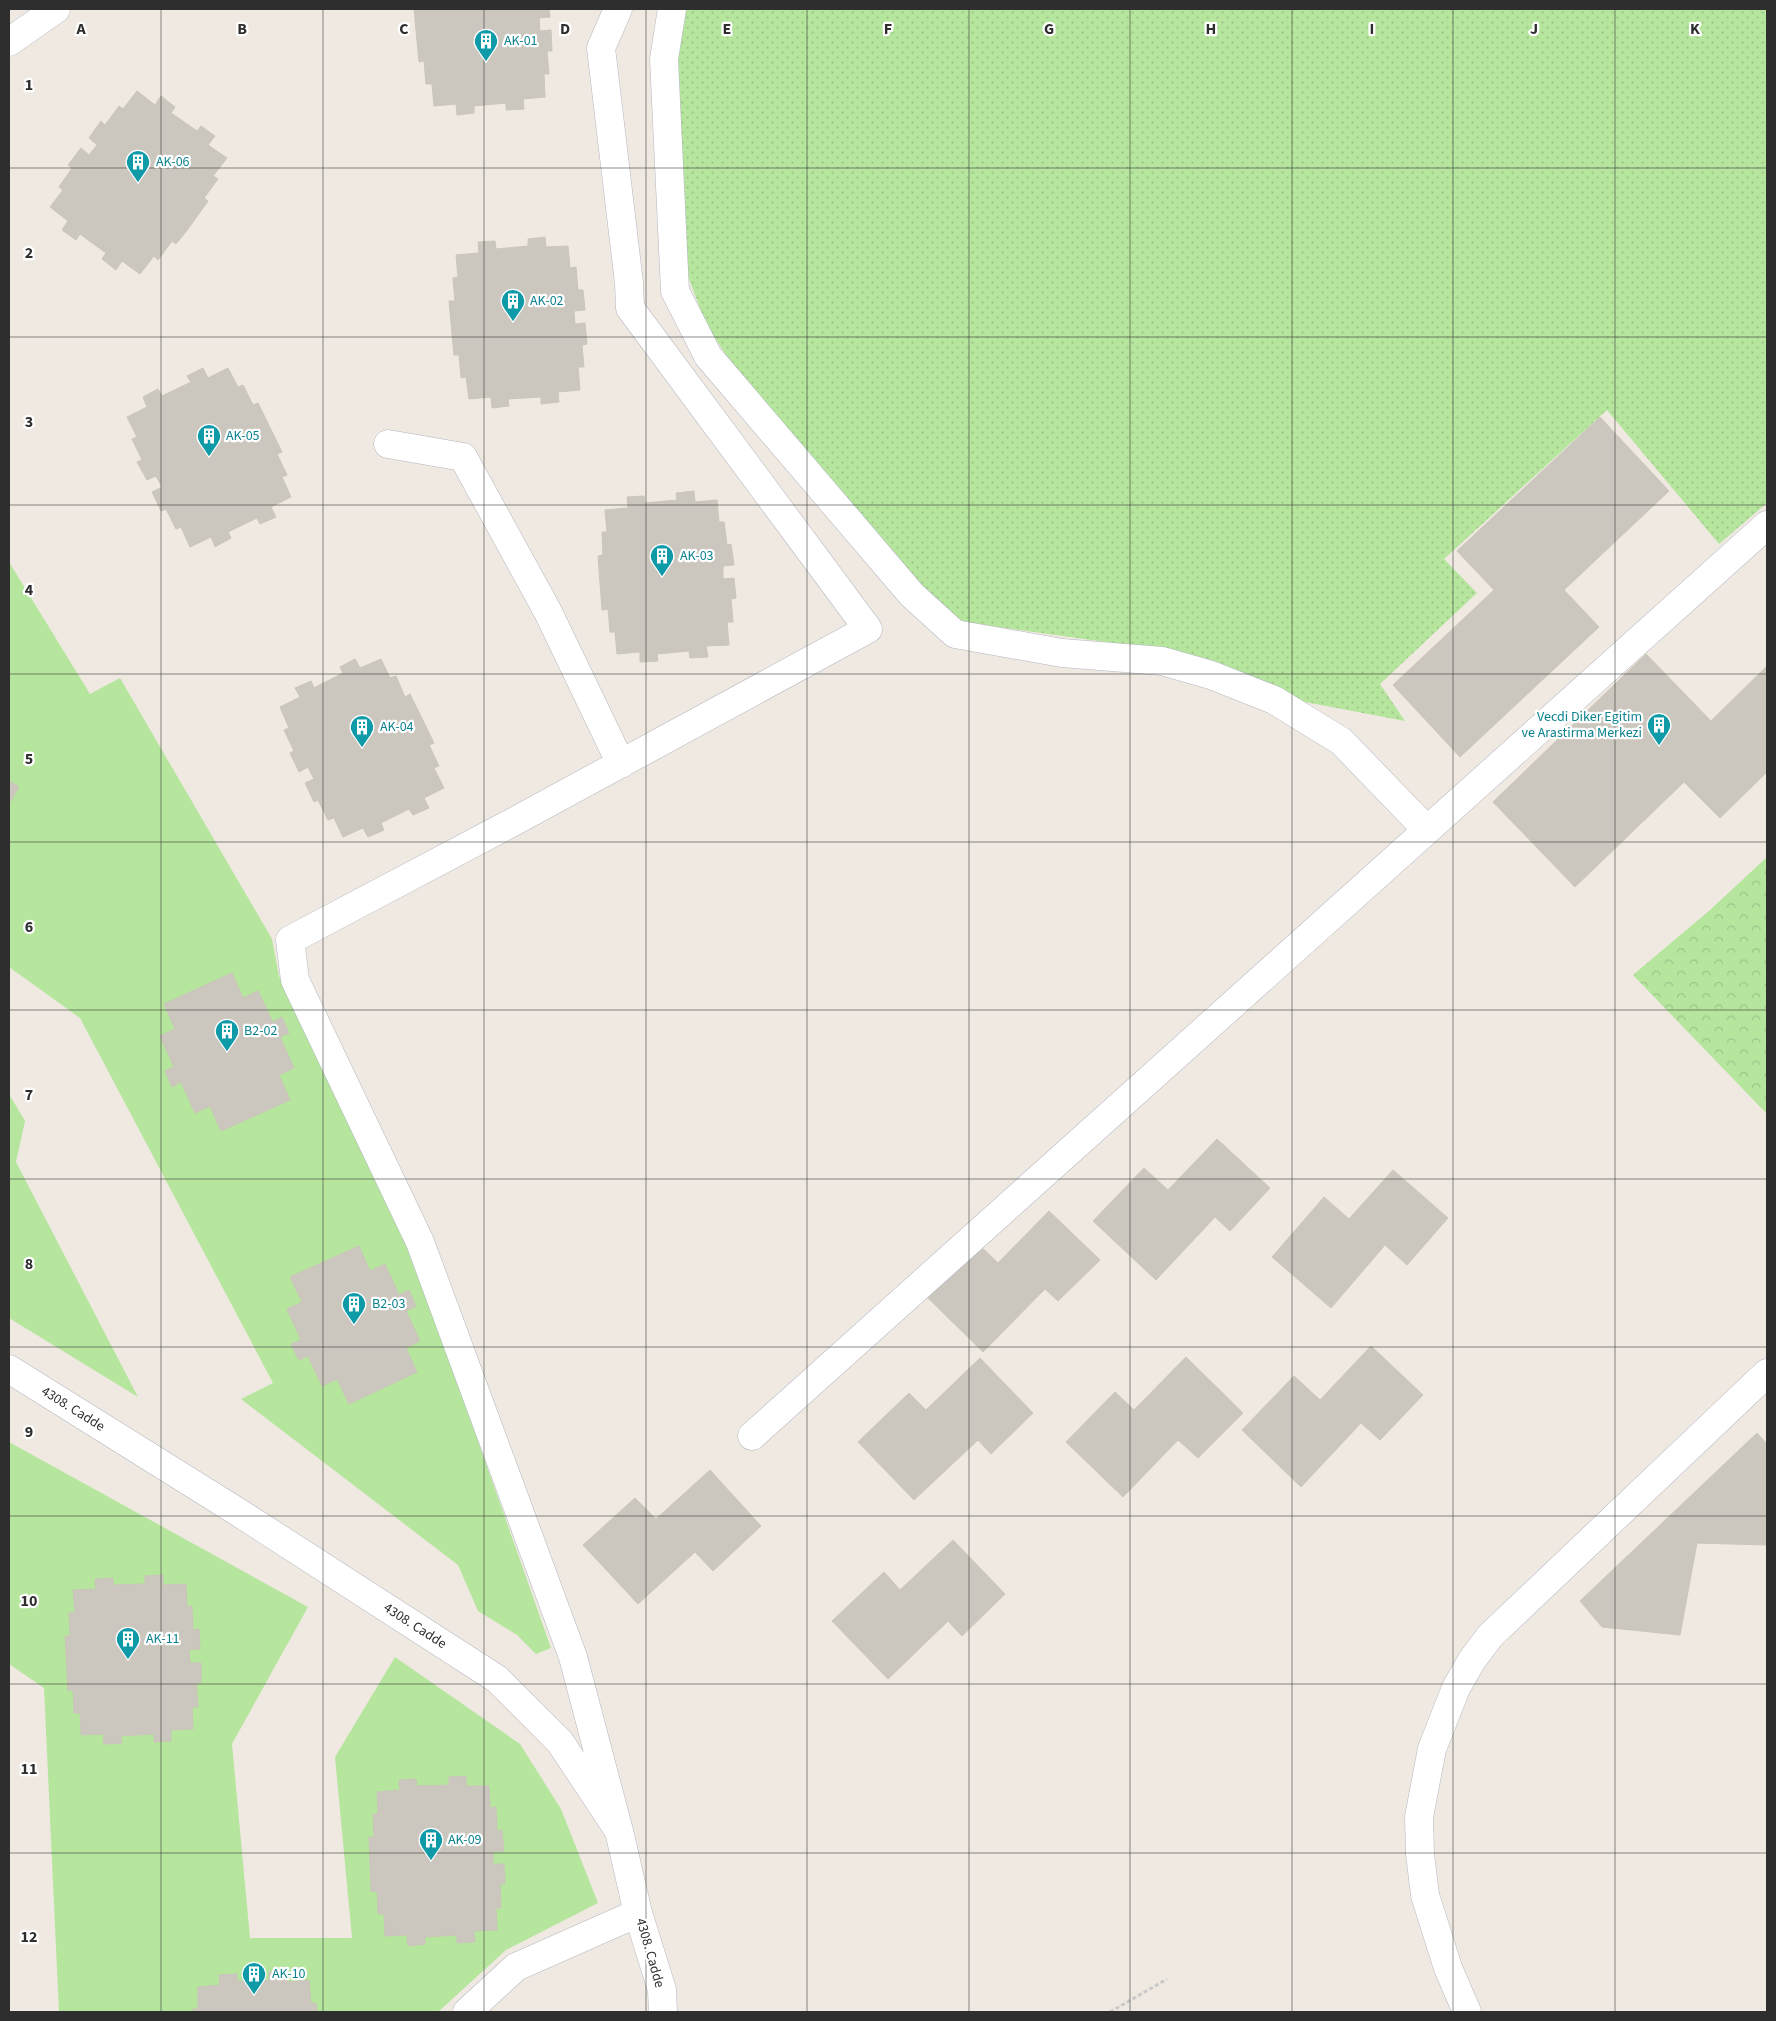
<svg xmlns="http://www.w3.org/2000/svg" width="1776" height="2021" viewBox="0 0 1776 2021" font-family="'Source Sans 3',sans-serif">
	<style>
		.grass { fill: url(#grass-dots) }
		.forest { fill: url(#forest-crowns) }
		.park { fill: #b6e59e }
		.building { fill: #cbc7bf; stroke: #cbc5ba }
		.lines { fill: none; stroke-linecap: round; stroke-linejoin: round }
		.minor-casing { stroke: #b4b7c1; stroke-width: 29 }
		.path { stroke: #c9c9c9; stroke-width: 3; stroke-dasharray: 4 2.5; stroke-linecap: butt }
		.minor { stroke: #fff; stroke-width: 28 }
		.grid { fill: none; stroke: #2e2e2e; stroke-width: 1; stroke-opacity: 0.55 }
		.labels { text-anchor: middle; dominant-baseline: central; stroke-width: 4.5; stroke-linejoin: round; paint-order: stroke }
		.culture-label { font-size: 14px; fill: #0d838f; stroke: #fff; text-anchor: start }
		.street-label { font-size: 14px; fill: #2e2e2e; stroke: #fff }
		.grid-label { font-size: 16px; text-anchor: middle; font-weight: bold; fill: #2e2e2e; stroke: #fff; stroke-width: 4.5; stroke-linejoin: round; paint-order: stroke }
	</style>
	<defs>
		<pattern id="grass-dots" width="8" height="8" patternUnits="userSpaceOnUse" patternTransform="scale(1.25)"><rect width="8" height="8" fill="#b6e59e"/><path d="M2 2h.1M6 6h.1" fill="none" stroke="#9dc588" stroke-width="1.8" stroke-linecap="round"/></pattern>
		<pattern id="forest-crowns" width="20" height="18" patternUnits="userSpaceOnUse" patternTransform="scale(1.25)"><rect width="20" height="18" fill="#b6e59e"/><path d="M2 6a3 3 0 1 1 6 0M12 15a3 3 0 1 1 6 0" fill="none" stroke="#9dc588"/></pattern>
	</defs>
	<rect width="100%" height="100%" fill="#efe9e1"/>
	<path class="grass" d="M684,9H1767V503L1719,544L1607,410L1444,559L1477,593L1380,684L1405,721L1300,701L1245,673L1163,650L956,621L900,565L739,375L706,324L683,263L673,65Z"/>
	<path class="forest" d="M1767,857V1114L1633,975L1710,910Z"/>
	<path class="park" d="M9,562L90,694L120,678L272,939L279,976L409,1245L551,1648L536,1654L517,1635L478,1611L458,1565L241,1399L273,1383L80,1018L9,967Z
		M9,1094L25,1121L16,1162L138,1397L9,1318Z
		M9,1442L308,1607L232,1744L250,1938H352L335,1757L395,1657L520,1744L561,1809L598,1903L506,1950L438,2012H59L44,1688L9,1664Z"/>
	<path class="building" d="M414,9H549L550,17L539,18L540,31L551,30L552,51H547L549,74H544L545,97L523,99L524,109L506,110V103L474,106V113L457,115L456,104L434,106L432,84H426L424,61L419,62Z
		M137,91L155,105L161,96L175,107L171,113L197,131L201,126L215,136L208,145L227,158L213,176L218,179L204,198L208,201L188,229L176,244L172,241L158,260L154,256L140,274L122,261L116,270L102,259L106,253L80,234L76,240L62,230L68,221L50,207L63,190L59,187L72,168L68,165L81,148L89,155L97,145L89,138L101,121L105,125L119,106L123,109Z
		M545,237L546,247L568,246L570,268L576,267L578,290H583L585,310L574,311L575,324L585,323L587,344L582,345L584,367H578L580,390L558,392L559,402L541,404V397L508,399L509,406L492,408L491,397L469,399L466,377L461,378L459,355H454L452,334L449,301H455L453,278L458,277L456,255L479,253L478,242L495,241L496,249L528,246V239Z
		M203,368L208,378L228,368L238,387L243,385L253,405L258,403L282,452L277,454L287,475L282,477L291,497L271,507L276,517L260,524L257,518L228,532L231,538L215,547L211,537L190,547L181,527L176,529L166,509L161,511L152,492L162,487L156,476L147,480L137,462L142,460L132,439L137,437L127,417L147,407L143,397L158,389L162,396L191,382L187,376Z
		M1600,417L1669,491L1564,590L1599,627L1460,757L1393,685L1494,590L1457,551Z
		M694,491L695,502L717,500L719,522H724L727,545L731,544L734,565L723,566V579L734,578L736,598L731,599L733,622H727L729,645L706,646L708,657L690,658L689,651L657,654L658,661L640,662V652L617,654L615,632H610L608,609L602,610L598,556L603,555L602,532H607L605,510L628,508L627,497L644,496L645,503L677,500L676,493Z
		M1646,654L1711,721L1767,666V772L1720,818L1684,782L1575,887L1493,802Z
		M355,659L360,668L381,659L390,678L396,676L405,697L410,694L434,743L429,745L439,766L434,768L444,788L424,798L429,808L413,815L409,809L381,823L384,830L368,837L363,828L343,837L334,818L328,820L318,800L314,802L305,783L314,779L308,767L299,772L290,753L294,751L284,730L289,728L280,707L300,697L295,688L311,681L314,688L343,673L340,667Z
		M9,781L19,787L9,804Z
		M232,973L243,998L258,991L273,1022L282,1017L289,1033L280,1037L294,1068L279,1075L290,1100L221,1131L210,1106L195,1113L181,1082L172,1087L165,1071L174,1067L160,1036L175,1029L164,1004Z
		M1217,1139L1270,1188L1230,1231L1215,1217L1156,1280L1093,1221L1144,1168L1168,1190Z
		M1393,1170L1448,1218L1407,1265L1385,1245L1331,1308L1272,1257L1324,1197L1349,1219Z
		M1049,1211L1100,1260L1058,1301L1045,1289L983,1352L925,1295L977,1243L998,1263Z
		M359,1246L370,1271L385,1264L399,1295L409,1290L416,1306L406,1311L420,1341L406,1348L417,1372L349,1404L337,1379L322,1386L308,1356L299,1360L291,1344L301,1340L287,1309L302,1302L290,1277Z
		M1371,1346L1423,1395L1380,1440L1361,1423L1301,1487L1242,1430L1294,1376L1320,1400Z
		M1186,1357L1243,1413L1198,1458L1178,1440L1123,1497L1066,1442L1115,1392L1134,1410Z
		M980,1358L1033,1413L991,1454L978,1440L914,1500L858,1442L909,1393L926,1410Z
		M1757,1433L1767,1444V1545L1697,1543L1680,1635L1602,1627L1580,1601Z
		M710,1470L761,1526L713,1571L695,1552L638,1604L583,1545L635,1498L656,1519Z
		M953,1540L1005,1594L962,1636L948,1621L888,1679L832,1621L884,1572L900,1590Z
		M163,1575V1585L186,1584L187,1607L192,1606L193,1630L199,1629L200,1649L189,1650L190,1663H201V1683H196L198,1707H192L193,1729L171,1730V1741L154,1742V1734L121,1736L122,1743L104,1744L103,1734L81,1735L80,1713H74L73,1690L68,1691L65,1636H70L69,1613H75L73,1590L96,1589L95,1579L113,1578V1585L145,1584V1576Z
		M466,1776V1786H489L490,1808L496,1807L497,1831L502,1830L504,1851L493,1852V1864H504L505,1884H500L501,1908H496L497,1930L474,1931L475,1942L457,1943V1935L425,1937V1944L408,1946L407,1935L385,1936L384,1914H378L377,1891L371,1892L369,1837H374L373,1814H378L377,1792L400,1790L399,1780L416,1779L417,1786L449,1785V1777Z
		M286,1971L287,1982L309,1980L311,2003H316L317,2012H193V2009H198V1987L220,1985L219,1975L237,1974V1981L269,1980V1972Z"/>
	<g class="lines">
		<g class="minor-casing">
			<path id="minor" d="M618,9L601,48L629,283L630,308L868,629L515,821L290,940L295,980L420,1242L573,1657L619,1831
				M672,9L664,59L675,291L708,356L912,595L955,634L1062,653L1162,661L1211,675L1274,700L1341,741L1427,830
				M9,42L56,9
				M388,444L463,457L548,612L621,764
				M9,1369L238,1512L497,1679L560,1742L619,1831L638,1913L662,1990L663,2012
				M752,1436L1767,525
				M467,2012L516,1967L638,1913
				M1467,2012L1448,1968L1425,1895L1420,1854L1419,1817L1432,1749L1456,1688L1472,1660L1490,1636L1767,1373"/>
		</g>
		<path class="path" d="M1110,2012L1167,1979"/>
		<use href="#minor" class="minor"/>
	</g>
	<path class="grid" d="M161,9V2012M323,9V2012M484,9V2012M646,9V2012M807,9V2012M969,9V2012M1130,9V2012M1292,9V2012M1453,9V2012M1615,9V2012M9,168H1767M9,337H1767M9,505H1767M9,674H1767M9,842H1767M9,1010H1767M9,1179H1767M9,1347H1767M9,1516H1767M9,1684H1767M9,1853H1767"/>
	<defs>
		<g id="building-pin" transform="scale(1.25)"><path d="M0 17L-7.5 6A9.5 9.5 0 1 1 7.5 6Z" fill="#0f9aa8" stroke="#fff"/><path d="M-4-6H4V6H1V3H-1V6H-4ZM-2.5-4.3h1.7v1.8h-1.7ZM.8-4.3h1.7v1.8H.8ZM-2.5-1h1.7V.8h-1.7ZM.8-1h1.7V.8H.8Z" fill="#fff"/></g>
	</defs>
	<g fill-rule="evenodd">
		<use href="#building-pin" x="486" y="41"/>
		<use href="#building-pin" x="138" y="162"/>
		<use href="#building-pin" x="513" y="301"/>
		<use href="#building-pin" x="209" y="436"/>
		<use href="#building-pin" x="662" y="556"/>
		<use href="#building-pin" x="1659" y="725"/>
		<use href="#building-pin" x="362" y="727"/>
		<use href="#building-pin" x="227" y="1031"/>
		<use href="#building-pin" x="354" y="1304"/>
		<use href="#building-pin" x="128" y="1639"/>
		<use href="#building-pin" x="431" y="1840"/>
		<use href="#building-pin" x="254" y="1974"/>
	</g>
	<g class="labels">
		<g class="culture-label">
			<text x="504" y="41">AK-01</text>
			<text x="156" y="162">AK-06</text>
			<text x="530" y="301">AK-02</text>
			<text x="226" y="436">AK-05</text>
			<text x="680" y="556">AK-03</text>
			<text x="1642" y="717" text-anchor="end">Vecdi Diker Egitim<tspan x="1642" dy="16">ve Arastirma Merkezi</tspan></text>
			<text x="380" y="727">AK-04</text>
			<text x="244" y="1031">B2-02</text>
			<text x="372" y="1304">B2-03</text>
			<text x="146" y="1639">AK-11</text>
			<text x="448" y="1840">AK-09</text>
			<text x="272" y="1974">AK-10</text>
		</g>
		<g class="street-label">
			<text transform="translate(73 1409) rotate(32)">4308. Cadde</text>
			<text transform="translate(415 1626) rotate(33)">4308. Cadde</text>
			<text transform="translate(650 1953) rotate(74)">4308. Cadde</text>
		</g>
	</g>
	<g class="grid-label">
		<text x="81" y="34">A</text>
		<text x="242" y="34">B</text>
		<text x="404" y="34">C</text>
		<text x="565" y="34">D</text>
		<text x="727" y="34">E</text>
		<text x="888" y="34">F</text>
		<text x="1049" y="34">G</text>
		<text x="1211" y="34">H</text>
		<text x="1372" y="34">I</text>
		<text x="1534" y="34">J</text>
		<text x="1695" y="34">K</text>
		<text x="29" y="90">1</text>
		<text x="29" y="258">2</text>
		<text x="29" y="427">3</text>
		<text x="29" y="595">4</text>
		<text x="29" y="764">5</text>
		<text x="29" y="932">6</text>
		<text x="29" y="1100">7</text>
		<text x="29" y="1269">8</text>
		<text x="29" y="1437">9</text>
		<text x="29" y="1606">10</text>
		<text x="29" y="1774">11</text>
		<text x="29" y="1942">12</text>
	</g>
	<rect width="1776" height="2021" fill="none" stroke="#2e2e2e" stroke-width="20"/>
</svg>
